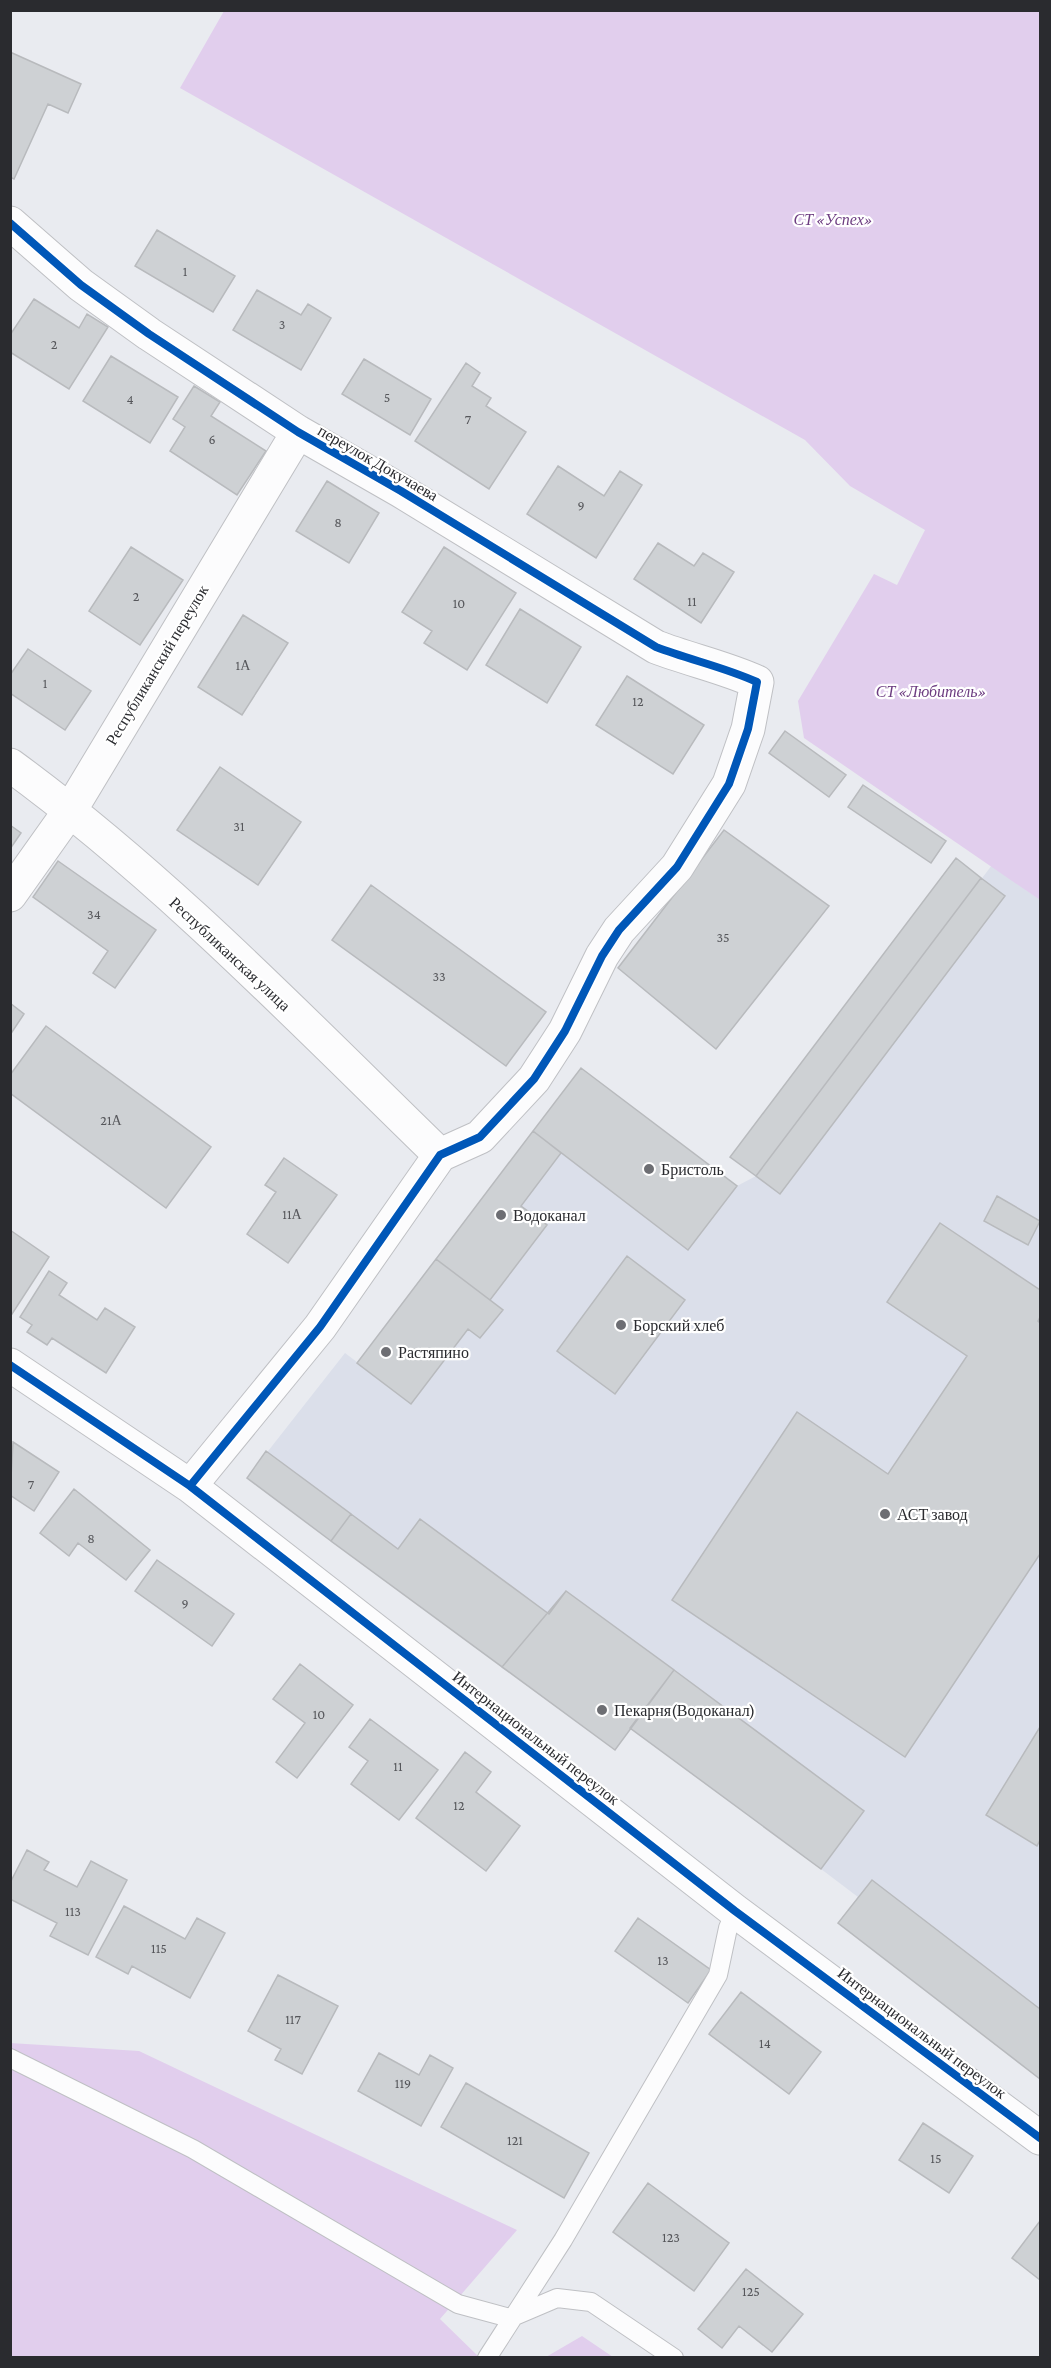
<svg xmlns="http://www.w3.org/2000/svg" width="1051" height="2368" viewBox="0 0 1051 2368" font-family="'Crimson Pro',serif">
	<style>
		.built { fill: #dbdfea }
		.green { fill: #e1ceed }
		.building { fill: #ced1d4; stroke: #b8babd; stroke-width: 1.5 }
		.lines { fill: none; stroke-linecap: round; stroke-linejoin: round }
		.lane-casing { stroke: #bfc0c4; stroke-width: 20 }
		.street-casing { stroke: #bfc0c4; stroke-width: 35 }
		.lane { stroke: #fcfcfd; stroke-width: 18 }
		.street { stroke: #fcfcfd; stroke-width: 33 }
		.cycleway-casing { stroke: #fff; stroke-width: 11 }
		.cycleway { stroke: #0057b8; stroke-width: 8 }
		.poi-dot { fill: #6d6e73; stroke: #fff; stroke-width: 2 }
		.labels { text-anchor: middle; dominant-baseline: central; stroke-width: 4.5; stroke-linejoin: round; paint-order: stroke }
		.number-label { font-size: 14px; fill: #56575b }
		.park-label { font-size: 16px; font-style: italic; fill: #6d3d81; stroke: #fff }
		.street-label { font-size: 16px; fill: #2a2b2f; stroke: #fff }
		.poi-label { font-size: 16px; fill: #2a2b2f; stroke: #fff; text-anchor: start }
	</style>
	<rect width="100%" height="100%" fill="#e9ebf0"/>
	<path class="built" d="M992,865L1040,900V2079L838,1923L858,1897L821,1869L631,1728L615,1750L247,1478L345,1353L357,1362L581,1068L737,1186L756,1176Z"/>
	<path class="green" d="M224,11H1040V900L804,738L798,701L874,574L897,585L925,530L850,486L805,440L180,88Z
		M10,2043L139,2051L517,2230L440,2319L479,2357H11Z
		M582,2336L613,2357H546Z"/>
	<path class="building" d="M10,52L81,84L68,113L48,104L14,179L10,177Z
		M157,230L235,276L213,312L135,266Z
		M257,290L301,315L308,304L331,318L301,370L233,330Z
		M34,299L79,328L87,314L108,327L69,389L10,352V335Z
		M111,356L178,397L150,443L83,401Z
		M364,359L431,399L410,435L342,394Z
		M466,363L480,373L472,386L491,398L486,406L526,432L489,489L415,441Z
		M194,386L220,402L211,416L266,451L237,495L170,451L185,427L173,419Z
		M558,466L604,496L620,471L642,485L596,558L527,514Z
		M327,481L379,513L349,563L296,531Z
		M658,543L694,566L703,553L734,572L701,623L634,579Z
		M131,547L183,580L140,645L89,611Z
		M444,547L516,593L467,670L424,643L432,631L402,612Z
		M520,609L581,647L547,703L486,665Z
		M243,615L288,643L242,715L198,687Z
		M28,649L91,691L65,730L10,693V675Z
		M627,676L704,725L673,774L596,725Z
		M785,731L846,775L829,797L769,753Z
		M220,767L301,822L258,885L177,830Z
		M863,785L946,841L931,863L848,807Z
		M10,825L21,833L10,849Z
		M724,830L829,906L716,1049L618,968Z
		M956,858L981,878L756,1176L730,1157Z
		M58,861L156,930L115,988L93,973L108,951L33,897Z
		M981,878L1005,896L780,1194L756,1176Z
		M371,885L546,1012L506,1066L332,940Z
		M10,1003L24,1014L10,1035Z
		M46,1026L211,1147L166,1208L10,1093V1075Z
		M581,1068L737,1186L688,1250L533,1131Z
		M533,1131L561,1153L521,1206L547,1225L490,1300L436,1259Z
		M284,1158L337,1195L288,1263L247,1234L276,1192L265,1185Z
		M997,1196L1040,1221L1028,1245L984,1221Z
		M940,1223L1040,1290V1317L1038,1321L1040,1323V1554L905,1757L672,1600L797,1412L888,1474L967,1356L887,1302Z
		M10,1230L49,1257L12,1314L10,1313Z
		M627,1256L685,1300L615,1394L557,1351Z
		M436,1259L503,1310L480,1338L468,1329L411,1404L357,1363Z
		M49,1271L67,1283L59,1295L97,1320L105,1308L135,1327L106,1373L52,1338L47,1345L27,1332L32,1325L20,1317Z
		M13,1442L59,1472L34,1511L10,1495Z
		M266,1451L351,1514L331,1541L247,1478Z
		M74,1489L150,1550L126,1580L78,1543L69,1556L40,1533Z
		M351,1514L398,1549L420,1519L549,1614L566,1591L674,1670L615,1750L331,1541Z
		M157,1560L234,1614L212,1646L135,1591Z
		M566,1591L674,1670L615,1750L502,1667Z
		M300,1664L353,1705L297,1778L276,1762L305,1723L273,1699Z
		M674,1670L864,1811L821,1869L630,1728Z
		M370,1719L438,1770L399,1820L351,1784L368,1761L349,1747Z
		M1040,1727V1840L1037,1846L986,1815Z
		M465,1752L491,1772L476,1792L520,1826L486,1871L416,1818Z
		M27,1850L49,1862L44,1870L77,1887L91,1861L127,1880L88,1955L50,1936L57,1923L10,1899V1883Z
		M872,1880L1040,2009V2079L838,1923Z
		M124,1906L185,1939L197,1918L225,1933L190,1998L132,1966L128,1974L96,1957Z
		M638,1918L711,1970L688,2003L615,1951Z
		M278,1975L338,2006L302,2074L275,2060L281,2049L248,2031Z
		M741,1992L821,2052L789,2094L709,2034Z
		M379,2053L419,2075L430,2055L453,2068L421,2126L358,2091Z
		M466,2083L589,2153L564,2198L441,2127Z
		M923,2123L973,2156L949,2193L899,2160Z
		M648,2183L729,2243L694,2291L613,2232Z
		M1040,2221V2280L1012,2258Z
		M746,2269L803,2314L772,2352L739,2326L722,2348L698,2329Z"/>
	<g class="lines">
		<g class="lane-casing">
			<path id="lane" d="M10,2058L193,2149L458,2304L510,2318L557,2298L591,2302L674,2358
				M487,2358L563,2240L718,1975L728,1928L735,1911"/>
		</g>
		<g class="street-casing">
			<path id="street" d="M10,223L81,285L149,334L298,432L401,491L656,647C690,660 724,667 757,682L748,729L729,784L677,867L619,930L602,956L565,1031L534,1079L480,1137L440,1155L320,1327L190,1486
				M10,765C165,878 303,1022 440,1155
				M10,895L71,809L298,432
				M10,1365L190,1486L735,1911L1040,2138"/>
		</g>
		<use href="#lane" class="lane"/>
		<use href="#street" class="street"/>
		<g class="cycleway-casing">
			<path id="cycleway" d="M10,223L81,285L149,334L298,432L401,491L656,647C690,660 724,667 757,682L748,729L729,784L677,867L619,930L602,956L565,1031L534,1079L480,1137L440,1155L320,1327L190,1486
				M10,1365L190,1486L735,1911L1040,2138"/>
		</g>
		<use href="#cycleway" class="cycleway"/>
	</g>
	<g class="poi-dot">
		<circle cx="649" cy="1169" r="6"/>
		<circle cx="501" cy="1215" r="6"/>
		<circle cx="621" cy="1325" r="6"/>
		<circle cx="386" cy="1352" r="6"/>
		<circle cx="885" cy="1514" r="6"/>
		<circle cx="602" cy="1710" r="6"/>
	</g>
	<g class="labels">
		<g class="number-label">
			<text x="185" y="271">1</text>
			<text x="282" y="324">3</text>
			<text x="54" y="344">2</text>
			<text x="387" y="397">5</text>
			<text x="130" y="399">4</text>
			<text x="468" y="419">7</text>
			<text x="212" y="439">6</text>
			<text x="581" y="505">9</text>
			<text x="338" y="522">8</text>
			<text x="136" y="596">2</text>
			<text x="692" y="601">11</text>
			<text x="459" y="603">10</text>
			<text x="243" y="665">1А</text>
			<text x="45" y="683">1</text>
			<text x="638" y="701">12</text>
			<text x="239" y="826">31</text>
			<text x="94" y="914">34</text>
			<text x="723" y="937">35</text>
			<text x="439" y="976">33</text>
			<text x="111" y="1120">21А</text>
			<text x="292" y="1214">11А</text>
			<text x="31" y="1484">7</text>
			<text x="91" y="1538">8</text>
			<text x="185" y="1603">9</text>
			<text x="319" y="1714">10</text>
			<text x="398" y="1766">11</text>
			<text x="459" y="1805">12</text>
			<text x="73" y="1911">113</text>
			<text x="159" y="1948">115</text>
			<text x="663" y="1960">13</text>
			<text x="293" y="2019">117</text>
			<text x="765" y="2043">14</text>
			<text x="403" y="2083">119</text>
			<text x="515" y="2140">121</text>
			<text x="936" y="2158">15</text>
			<text x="671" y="2237">123</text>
			<text x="751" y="2291">125</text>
		</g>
		<g class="park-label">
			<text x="833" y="219">СТ «Успех»</text>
			<text x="931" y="691">СТ «Любитель»</text>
		</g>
		<g class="street-label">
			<text transform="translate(378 463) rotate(30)">переулок Докучаева</text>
			<text transform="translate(157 665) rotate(-59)">Республиканский переулок</text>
			<text transform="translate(230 954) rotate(43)">Республиканская улица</text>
			<text transform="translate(536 1738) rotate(38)">Интернациональный переулок</text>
			<text transform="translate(922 2033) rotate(37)">Интернациональный переулок</text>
		</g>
		<g class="poi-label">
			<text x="661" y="1169">Бристоль</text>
			<text x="513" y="1215">Водоканал</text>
			<text x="633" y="1325">Борский хлеб</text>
			<text x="398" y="1352">Растяпино</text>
			<text x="897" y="1514">АСТ завод</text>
			<text x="614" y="1710">Пекарня(Водоканал)</text>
		</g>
	</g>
	<rect width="1051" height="2368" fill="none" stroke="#2a2b2f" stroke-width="24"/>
</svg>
